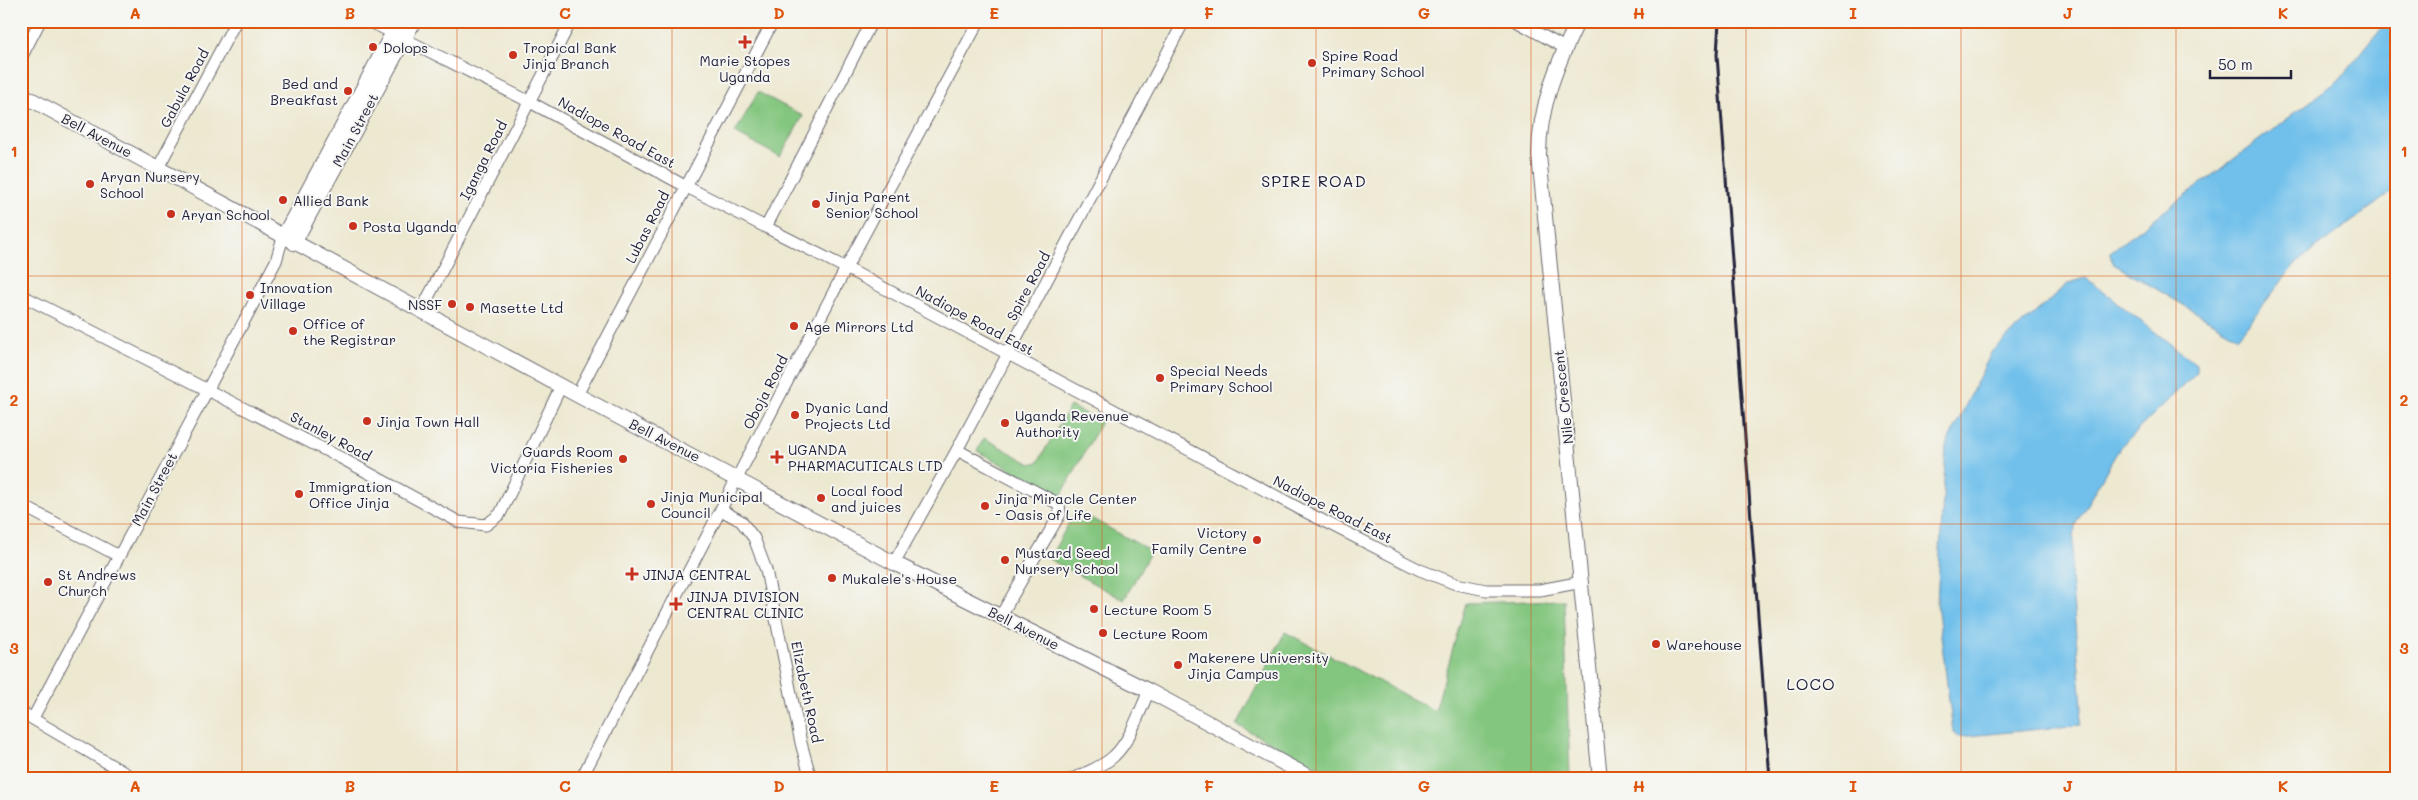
<svg xmlns="http://www.w3.org/2000/svg" width="2418" height="800" viewBox="0 0 2418 800" font-family="Mali,sans-serif">
	<style>
		.green { fill: #83c67f; stroke: #52745d }
		.water { fill: #6fc0eb; stroke: #487193 }
		.lines { fill: none; stroke-linecap: round; stroke-linejoin: round }
		.minor-casing { stroke: #69676f; stroke-width: 13 }
		.tertiary-casing { stroke: #69676f; stroke-width: 16 }
		.minor { stroke: #fff; stroke-width: 11 }
		.tertiary { stroke: #fff; stroke-width: 14 }
		.rail { stroke: #22223b; stroke-width: 3 }
		.grid { fill: none; stroke: #de560e; stroke-width: 1; stroke-opacity: 0.55 }
		.poi-dot { fill: #c8321e; stroke: #f6f6f2; stroke-width: 2 }
		.labels { text-anchor: middle; dominant-baseline: central; stroke-width: 4; stroke-linejoin: round; paint-order: stroke }
		.poi-label { font-size: 14px; fill: #22223b; stroke: #f6f6f2; text-anchor: start }
		.street-label { font-size: 14px; fill: #22223b; stroke: #f6f6f2 }
		.quarter-label { font-size: 16px; letter-spacing: 1px; fill: #22223b; stroke: #f6f6f2 }
		.neatline { fill: none; stroke: #de560e; stroke-width: 2 }
		.grid-label { font-size: 16px; text-anchor: middle; font-weight: bold; fill: #de560e }
	</style>
	<rect width="100%" height="100%" fill="#f6f6f2"/>
	<filter id="ink" filterUnits="userSpaceOnUse"><feTurbulence type="fractalNoise" baseFrequency=".02" numOctaves="2"/><feDisplacementMap in="SourceGraphic" scale="10" xChannelSelector="R" yChannelSelector="G"/><feConvolveMatrix kernelMatrix="1 2 1 2 8 2 1 2 1" color-interpolation-filters="sRGB"/></filter>
	<filter id="wash" filterUnits="userSpaceOnUse"><feTurbulence type="fractalNoise" baseFrequency=".0096" numOctaves="4" result="noise"/><feDisplacementMap in="SourceGraphic" scale="20" xChannelSelector="R" yChannelSelector="G"/><feGaussianBlur stdDeviation="1.12" result="paint"/><feColorMatrix in="noise" values="0 0 0 0 0 0 0 0 0 0 0 0 0 0 0 0 0 1.4 0 .05"/><feComposite in="paint" operator="in"/></filter>
	<g filter="url(#wash)">
		<rect width="100%" height="100%" fill="#ede8d0"/>
		<path class="green" d="M758,92L803,116L780,157L735,133Z
			M1070,406L1101,422L1061,496L977,451L984,438L1031,464L1038,462Z
			M1076,510L1151,551L1124,600L1049,559Z
			M1564,600L1570,779H1341L1237,725L1285,632L1435,711L1466,603Z"/>
		<path class="water" d="M2387,21H2397V188L2296,263L2238,337L2112,263L2110,252L2339,80Z
			M2086,278L2196,364V373L2120,447L2075,525L2071,577L2082,705L2081,725L1959,737L1953,732L1937,603L1946,446L1992,351L2069,283Z"/>
	</g>
	<g filter="url(#ink)">
		<g class="lines">
			<g class="minor-casing">
				<path id="minor" d="M369,21L530,102L685,186L846,268L1304,511L1420,570L1456,584L1486,590H1540L1582,582
					M1516,21L1565,48
					M21,58L40,21
					M158,168L236,21
					M766,227L872,21
					M21,295L341,458L459,522L486,525L500,514L561,386
					M421,311L571,21
					M577,395L773,21
					M957,450L1059,504L1060,514L1000,617
					M21,505L119,556
					M721,510L741,521L754,538L766,570L801,743L811,779
					M894,563L957,450L1184,21
					M21,712L135,779
					M33,718L276,261L283,237
					M581,779L846,268L979,21
					M1073,779C1086,772 1103,767 1114,756C1131,740 1139,712 1149,691"/>
			</g>
			<g class="tertiary-casing">
				<path id="tertiary" d="M1578,21C1557,64 1539,107 1539,155L1600,779
					M21,94L577,395L894,563L1149,691L1313,779
					M283,237L399,21
					M294,243L414,21"/>
			</g>
			<use href="#minor" class="minor"/>
			<use href="#tertiary" class="tertiary"/>
			<path class="rail" d="M1719,21L1717,55L1770,779"/>
		</g>
	</g>
	<path class="grid" d="M242,21V779M457,21V779M672,21V779M887,21V779M1102,21V779M1316,21V779M1531,21V779M1746,21V779M1961,21V779M2176,21V779M21,276H2397M21,524H2397"/>
	<g class="poi-dot">
		<path d="M742.5 34.5h5v5h5v5h-5v5h-5v-5h-5v-5h5z"/>
		<circle cx="373" cy="47" r="5"/>
		<circle cx="513" cy="55" r="5"/>
		<circle cx="1312" cy="63" r="5"/>
		<circle cx="348" cy="91" r="5"/>
		<circle cx="90" cy="184" r="5"/>
		<circle cx="283" cy="200" r="5"/>
		<circle cx="816" cy="204" r="5"/>
		<circle cx="171" cy="214" r="5"/>
		<circle cx="353" cy="226" r="5"/>
		<circle cx="250" cy="295" r="5"/>
		<circle cx="452" cy="304" r="5"/>
		<circle cx="470" cy="307" r="5"/>
		<circle cx="794" cy="326" r="5"/>
		<circle cx="293" cy="331" r="5"/>
		<circle cx="1160" cy="378" r="5"/>
		<circle cx="795" cy="415" r="5"/>
		<circle cx="367" cy="421" r="5"/>
		<circle cx="1005" cy="423" r="5"/>
		<path d="M774.5 449.5h5v5h5v5h-5v5h-5v-5h-5v-5h5z"/>
		<circle cx="623" cy="459" r="5"/>
		<circle cx="299" cy="494" r="5"/>
		<circle cx="821" cy="498" r="5"/>
		<circle cx="651" cy="504" r="5"/>
		<circle cx="985" cy="506" r="5"/>
		<circle cx="1257" cy="540" r="5"/>
		<circle cx="1005" cy="560" r="5"/>
		<path d="M629.5 566.5h5v5h5v5h-5v5h-5v-5h-5v-5h5z"/>
		<circle cx="832" cy="578" r="5"/>
		<circle cx="48" cy="582" r="5"/>
		<path d="M673.5 596.5h5v5h5v5h-5v5h-5v-5h-5v-5h5z"/>
		<circle cx="1094" cy="609" r="5"/>
		<circle cx="1103" cy="633" r="5"/>
		<circle cx="1656" cy="644" r="5"/>
		<circle cx="1178" cy="665" r="5"/>
	</g>
	<g class="labels">
		<g class="poi-label">
			<text x="383" y="47">Dolops</text>
			<text x="523" y="47">Tropical Bank<tspan x="523" dy="16">Jinja Branch</tspan></text>
			<text x="1322" y="55">Spire Road<tspan x="1322" dy="16">Primary School</tspan></text>
			<text x="745" y="60" text-anchor="middle">Marie Stopes<tspan x="745" dy="16">Uganda</tspan></text>
			<text x="338" y="83" text-anchor="end">Bed and<tspan x="338" dy="16">Breakfast</tspan></text>
			<text x="100" y="176">Aryan Nursery<tspan x="100" dy="16">School</tspan></text>
			<text x="826" y="196">Jinja Parent<tspan x="826" dy="16">Senior School</tspan></text>
			<text x="293" y="200">Allied Bank</text>
			<text x="181" y="214">Aryan School</text>
			<text x="363" y="226">Posta Uganda</text>
			<text x="260" y="287">Innovation<tspan x="260" dy="16">Village</tspan></text>
			<text x="442" y="304" text-anchor="end">NSSF</text>
			<text x="480" y="307">Masette Ltd</text>
			<text x="303" y="323">Office of<tspan x="303" dy="16">the Registrar</tspan></text>
			<text x="804" y="326">Age Mirrors Ltd</text>
			<text x="1170" y="370">Special Needs<tspan x="1170" dy="16">Primary School</tspan></text>
			<text x="805" y="407">Dyanic Land<tspan x="805" dy="16">Projects Ltd</tspan></text>
			<text x="1015" y="415">Uganda Revenue<tspan x="1015" dy="16">Authority</tspan></text>
			<text x="377" y="421">Jinja Town Hall</text>
			<text x="788" y="449">UGANDA<tspan x="788" dy="16">PHARMACUTICALS LTD</tspan></text>
			<text x="613" y="451" text-anchor="end">Guards Room<tspan x="613" dy="16">Victoria Fisheries</tspan></text>
			<text x="309" y="486">Immigration<tspan x="309" dy="16">Office Jinja</tspan></text>
			<text x="831" y="490">Local food<tspan x="831" dy="16">and juices</tspan></text>
			<text x="661" y="496">Jinja Municipal<tspan x="661" dy="16">Council</tspan></text>
			<text x="995" y="498">Jinja Miracle Center<tspan x="995" dy="16">- Oasis of Life</tspan></text>
			<text x="1247" y="532" text-anchor="end">Victory<tspan x="1247" dy="16">Family Centre</tspan></text>
			<text x="1015" y="552">Mustard Seed<tspan x="1015" dy="16">Nursery School</tspan></text>
			<text x="58" y="574">St Andrews<tspan x="58" dy="16">Church</tspan></text>
			<text x="643" y="574">JINJA CENTRAL</text>
			<text x="842" y="578">Mukalele's House</text>
			<text x="687" y="596">JINJA DIVISION<tspan x="687" dy="16">CENTRAL CLINIC</tspan></text>
			<text x="1104" y="609">Lecture Room 5</text>
			<text x="1113" y="633">Lecture Room</text>
			<text x="1666" y="644">Warehouse</text>
			<text x="1188" y="657">Makerere University<tspan x="1188" dy="16">Jinja Campus</tspan></text>
		</g>
		<g class="street-label">
			<text transform="translate(184 88) rotate(-62)">Gabula Road</text>
			<text transform="translate(355 130) rotate(-62)">Main Street</text>
			<text transform="translate(617 132) rotate(29)">Nadiope Road East</text>
			<text transform="translate(97 135) rotate(28)">Bell Avenue</text>
			<text transform="translate(483 160) rotate(-63)">Iganga Road</text>
			<text transform="translate(647 227) rotate(-63)">Lubas Road</text>
			<text transform="translate(1028 286) rotate(-62)">Spire Road</text>
			<text transform="translate(975 320) rotate(28)">Nadiope Road East</text>
			<text transform="translate(765 392) rotate(-63)">Oboja Road</text>
			<text transform="translate(1563 397) rotate(-96)">Nile Crescent</text>
			<text transform="translate(331 436) rotate(28)">Stanley Road</text>
			<text transform="translate(665 440) rotate(27)">Bell Avenue</text>
			<text transform="translate(154 489) rotate(-62)">Main Street</text>
			<text transform="translate(1333 509) rotate(27)">Nadiope Road East</text>
			<text transform="translate(1024 628) rotate(27)">Bell Avenue</text>
			<text transform="translate(807 692) rotate(78)">Elizabeth Road</text>
		</g>
		<g class="quarter-label">
			<text x="1314" y="180">SPIRE ROAD</text>
			<text x="1811" y="683">LOCO</text>
		</g>
	</g>
	<rect width="2418" height="800" fill="none" stroke="#f6f6f2" stroke-width="55"/>
	<path d="M2210 70v8h81v-8" fill="none" stroke="#22223b" stroke-width="2.5"/>
	<text x="2218" y="70" font-size="15" fill="#22223b" stroke="#f6f6f2" stroke-width="4" paint-order="stroke">50 m</text>
	<rect x="28" y="28" width="2362" height="744" class="neatline"/>
	<g class="grid-label">
		<text x="135" y="19">A</text>
		<text x="350" y="19">B</text>
		<text x="565" y="19">C</text>
		<text x="779" y="19">D</text>
		<text x="994" y="19">E</text>
		<text x="1209" y="19">F</text>
		<text x="1424" y="19">G</text>
		<text x="1639" y="19">H</text>
		<text x="1853" y="19">I</text>
		<text x="2068" y="19">J</text>
		<text x="2283" y="19">K</text>
		<text x="14" y="157">1</text>
		<text x="2404" y="157">1</text>
		<text x="14" y="406">2</text>
		<text x="2404" y="406">2</text>
		<text x="14" y="654">3</text>
		<text x="2404" y="654">3</text>
		<text x="135" y="792">A</text>
		<text x="350" y="792">B</text>
		<text x="565" y="792">C</text>
		<text x="779" y="792">D</text>
		<text x="994" y="792">E</text>
		<text x="1209" y="792">F</text>
		<text x="1424" y="792">G</text>
		<text x="1639" y="792">H</text>
		<text x="1853" y="792">I</text>
		<text x="2068" y="792">J</text>
		<text x="2283" y="792">K</text>
	</g>
</svg>
